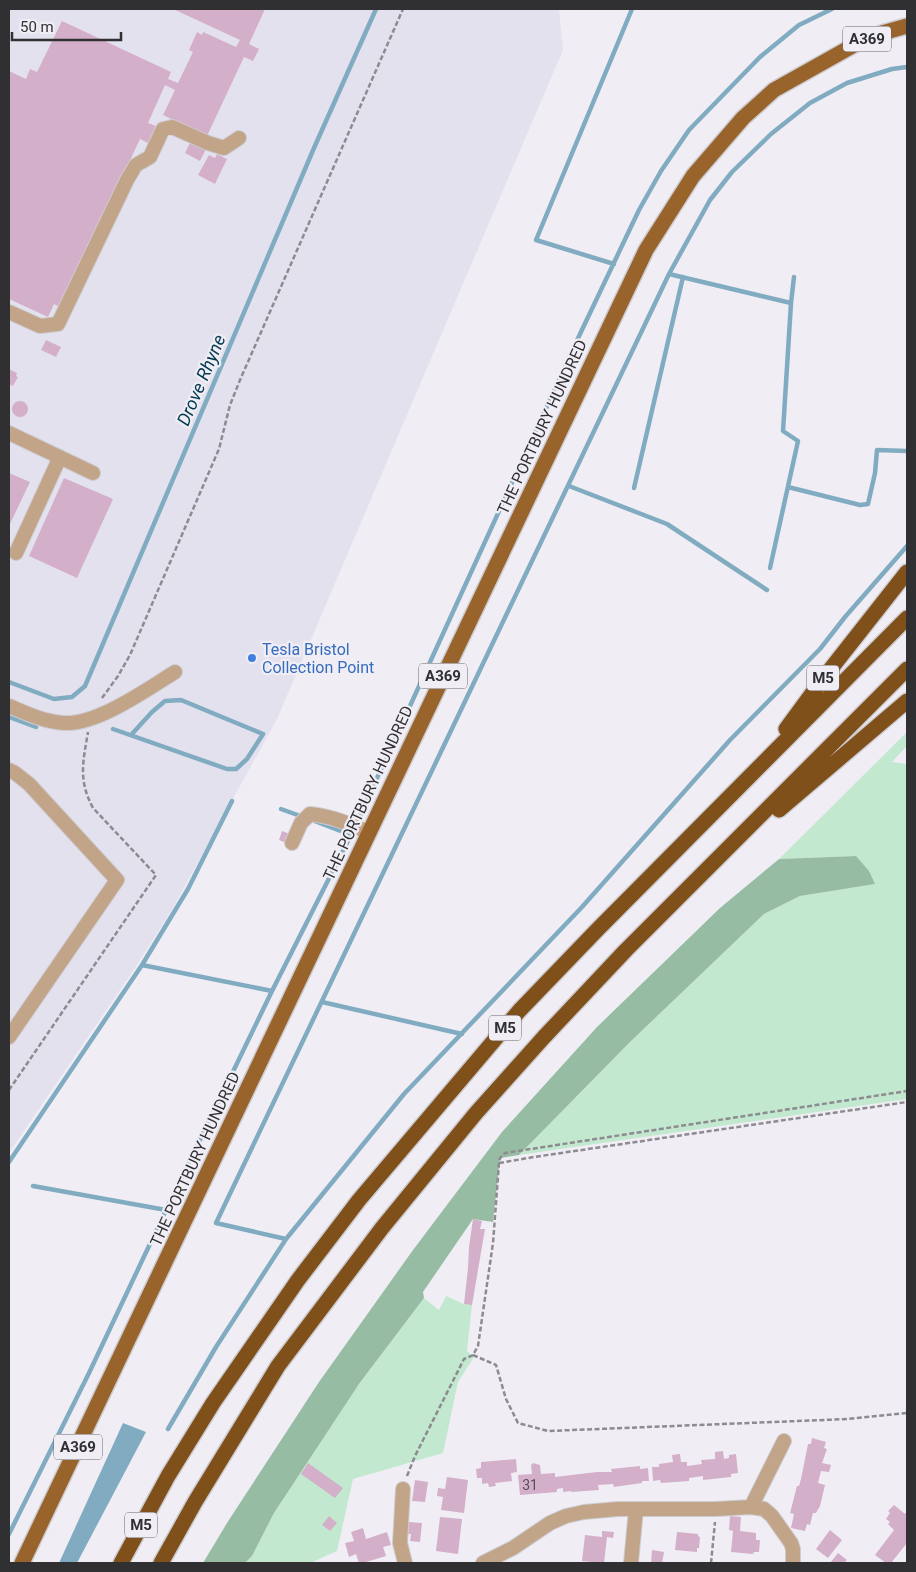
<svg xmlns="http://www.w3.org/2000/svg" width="916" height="1572" viewBox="0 0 916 1572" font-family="Roboto,sans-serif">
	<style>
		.built { fill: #e4e1ee }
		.green { fill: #c2e9cf }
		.forest { fill: #96bda3 }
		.water { fill: #81abc1 }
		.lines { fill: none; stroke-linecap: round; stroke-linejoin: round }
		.stream { stroke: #81abc1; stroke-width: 4.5 }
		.building { fill: #d4afca }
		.minor-casing { stroke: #cdccd1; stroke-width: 16 }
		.major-casing { stroke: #cdccd1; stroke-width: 18 }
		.highway-casing { stroke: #cdccd1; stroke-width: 18 }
		.path { stroke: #8d8b90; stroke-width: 2.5; stroke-dasharray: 5 2.5; stroke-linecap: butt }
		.minor { stroke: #c2a489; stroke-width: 14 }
		.major { stroke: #99642c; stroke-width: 15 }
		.highway { stroke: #80501b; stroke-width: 15 }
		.shop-dot { fill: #3f7fe0; stroke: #f0eef4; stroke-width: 2 }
		.labels { text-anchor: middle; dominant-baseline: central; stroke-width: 4.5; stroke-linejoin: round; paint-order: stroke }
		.number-label { font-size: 14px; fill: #594f58 }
		.shield { fill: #f0eef4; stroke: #6a686c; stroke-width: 1 }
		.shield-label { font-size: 15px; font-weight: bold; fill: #302f32 }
		.street-label { font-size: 16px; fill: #302f32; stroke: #f0eef4 }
		.shop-label { font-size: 16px; fill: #366cbe; stroke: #f0eef4; text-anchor: start }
		.water-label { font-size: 18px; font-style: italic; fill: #003a52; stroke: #f0eef4 }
	</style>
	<rect width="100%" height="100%" fill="#f0eef4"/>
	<path class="built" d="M9,9H559L563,50L277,719L170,913L133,971L9,1153Z"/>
	<path class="green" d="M907,732V746L892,762L907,764V1099L519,1155L629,1043L764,914L800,896L874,884L856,856L779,859Z
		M446,1296L464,1304L472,1305L467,1351L474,1357L458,1382L443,1453L353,1479L337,1551L310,1563H245L252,1556L274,1513L357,1387L424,1298L439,1310Z"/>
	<path class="forest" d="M856,856L869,871L875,884L800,896L764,914L629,1043L519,1155L500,1158L493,1222L473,1219L423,1292L424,1298L359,1384L274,1513L252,1556L245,1563H203L227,1523L319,1382L413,1250L502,1132L597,1027L720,908L779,859Z"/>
	<path class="water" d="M123,1423L146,1432L77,1563H59Z"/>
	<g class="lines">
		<path class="stream" d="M614,264L536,240L632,9
			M669,274L791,303
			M569,486L667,524L767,590
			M788,487L860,505L868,504L875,473L877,450L907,451
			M634,488L683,277
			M770,568L798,441L783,431L791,303L794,277
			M9,682L54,699L72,697L85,686L314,148L376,9
			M9,717L36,727
			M113,729L227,769H236L247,759L263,734L181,700L165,701L152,712L131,735
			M281,809L303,817
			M312,820L351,835
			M142,965L272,991
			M322,1002L462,1034
			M9,1162L142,965L188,889L232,801
			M33,1186L166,1210
			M286,1239L216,1223L669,274L710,200L732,172L771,134L810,103L847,83L892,69L907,67
			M168,1429L216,1347L286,1239L404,1094L582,907L730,740L820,649L845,617L907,546
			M9,1534L89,1373L166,1210L272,991L351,835L580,334L639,210L661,171L689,130L760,57L799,25L832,9"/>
	</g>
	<path class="building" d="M173,9H265L249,44L259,49L253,61L244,57L207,136L163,115L175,90L165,85L148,123L156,126L148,143L140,139L61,308L54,304L48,317L9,299V71L26,79L30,69L37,72L62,21L171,72L168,79L178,83L193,52L189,50L197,32L202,35L203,32L236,47L240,40Z
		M191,141L206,149L200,161L185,153Z
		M217,154L227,159L215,184L198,175L209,155L215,158Z
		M46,340L61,347L56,357L41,350Z
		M9,369L17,373L16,376L18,377L13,386L9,384Z
		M12 409a8 8 0 1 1 16 0a8 8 0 1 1-16 0Z
		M9,473L30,482L9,526Z
		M64,478L113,499L77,578L29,556Z
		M282,831L290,834L286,843L279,840Z
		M473,1219L482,1221L480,1229H485L472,1305L464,1304L468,1268L469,1247Z
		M812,1438L826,1442L824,1448L827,1449L822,1463L831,1465L829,1472L821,1471L818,1483L825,1485L820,1506L816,1513H813L810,1525L807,1524L805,1531L791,1528L794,1514L790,1513L797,1486H799L801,1479L808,1444H811Z
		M723,1451L724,1459L729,1458V1455L736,1454L738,1473L731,1474V1477L703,1480V1476L689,1478V1481L661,1483L660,1480L653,1481L652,1467H659V1464L673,1462L672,1455L680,1454L681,1462H687V1466L702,1464L701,1460L715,1459V1452Z
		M516,1459L517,1472L511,1473L512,1481L495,1483L496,1486L489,1487L488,1483L482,1484V1478H477L476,1469L481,1468V1462Z
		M308,1463L343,1488L335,1498L301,1474Z
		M533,1463L540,1465L541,1474L555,1473V1477L597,1472H612L611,1469L640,1466V1469L648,1468L649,1481H642V1483L614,1487L613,1484L598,1485L599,1490L571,1492V1491L563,1492V1488L557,1489V1492L520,1495L518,1475L532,1474L531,1465Z
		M447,1477L468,1480L464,1513L441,1510L443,1497L437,1496L438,1488L445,1489Z
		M415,1480L428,1482L425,1502L412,1501Z
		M894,1505L905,1514L907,1511V1543L891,1563H886L875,1555L894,1530L888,1524L890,1522L886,1519L890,1513L888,1511Z
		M329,1516L337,1523L330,1531L322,1525Z
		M730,1516L741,1517L740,1531L756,1533V1540H760L759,1552H754L753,1554L731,1552L733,1531L729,1530Z
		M440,1517L462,1519L458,1554L436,1551Z
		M409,1522L422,1523L420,1542L410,1541L411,1534H408Z
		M363,1528L366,1539L387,1532L391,1545L383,1547L386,1556L363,1563H359L356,1554L349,1557L345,1543L354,1541L351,1532Z
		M830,1530L842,1540L828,1558L816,1549Z
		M602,1531L614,1532L613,1538L607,1537L604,1563L582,1561L585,1535L602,1537Z
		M677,1532L698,1534V1536L700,1537L699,1548H697V1552L675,1550Z
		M652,1550L664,1552L662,1563H651Z
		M838,1553L847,1560L844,1563H830Z"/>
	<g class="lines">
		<g class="minor-casing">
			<path id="minor" d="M9,312L40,326L58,324L127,180L136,165L150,157L163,129L172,127L208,143L224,148L239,138
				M9,433L93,473
				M16,553L60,457
				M9,706C26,713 44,722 64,723C97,725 146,690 175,672
				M9,770L15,773L29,784L117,880L9,1037
				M292,843L301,823L310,814C331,816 350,824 368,832
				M403,1489L400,1543L405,1563
				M751,1507L764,1509L772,1516L791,1543L793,1549V1563
				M483,1563L513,1548L550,1523L566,1516L584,1512L618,1509H716L751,1507L784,1441
				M631,1563L636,1509"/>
		</g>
		<g class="major-casing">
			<path id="major" d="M22,1563L646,250L693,176L743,118L774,90L856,44L882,33L907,26"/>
		</g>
		<g class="highway-casing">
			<path id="highway" d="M786,729L822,680L907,572
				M779,810L907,701
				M121,1563L168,1476L213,1403L298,1280L359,1200L519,1011L598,929L907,618
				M161,1563L195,1502L278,1366L382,1228L476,1113L544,1037L626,950L907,669"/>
		</g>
		<path class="path" d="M102,698L118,676L130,655L219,449L230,405L240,380L403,9
			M9,1090L156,875L93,808C78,780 83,762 88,732
			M499,1163L534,1157L907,1102
			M473,1355L496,1365L506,1399L518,1423L548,1431L848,1419L907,1413
			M407,1476L415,1456L464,1359L473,1355L478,1346L493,1243L499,1163L500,1158L505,1153L907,1091
			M711,1563L715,1522"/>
		<use href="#minor" class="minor"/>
		<use href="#major" class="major"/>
		<use href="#highway" class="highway"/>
	</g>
	<circle class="shop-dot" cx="252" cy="658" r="5"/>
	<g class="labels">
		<g class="number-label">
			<text x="530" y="1485">31</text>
		</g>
		<g class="shield">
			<rect x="843" y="26.5" width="48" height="25" rx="4"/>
			<rect x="419" y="663.5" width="48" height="25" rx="4"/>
			<rect x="807" y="665.5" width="32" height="25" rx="4"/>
			<rect x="489" y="1015.5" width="32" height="25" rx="4"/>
			<rect x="54" y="1434.5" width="48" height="25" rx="4"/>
			<rect x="125" y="1512.5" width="32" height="25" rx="4"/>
		</g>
		<g class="shield-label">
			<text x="867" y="39">A369</text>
			<text x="443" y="676">A369</text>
			<text x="823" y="678">M5</text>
			<text x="505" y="1028">M5</text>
			<text x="78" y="1447">A369</text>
			<text x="141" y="1525">M5</text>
		</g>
		<g class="street-label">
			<text transform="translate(542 427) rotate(-65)">THE PORTBURY HUNDRED</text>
			<text transform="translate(368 793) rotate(-65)">THE PORTBURY HUNDRED</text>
			<text transform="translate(195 1159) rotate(-65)">THE PORTBURY HUNDRED</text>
		</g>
		<g class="shop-label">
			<text x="262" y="649">Tesla Bristol<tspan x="262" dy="18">Collection Point</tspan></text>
		</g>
		<g class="water-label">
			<text transform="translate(201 380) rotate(-67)">Drove Rhyne</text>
		</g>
	</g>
	<rect width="916" height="1572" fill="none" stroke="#302f32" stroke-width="20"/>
	<path d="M12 32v8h109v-8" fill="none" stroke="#302f32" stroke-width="2.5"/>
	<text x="20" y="32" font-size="15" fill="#302f32" stroke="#f0eef4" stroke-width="4" paint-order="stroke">50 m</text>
</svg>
